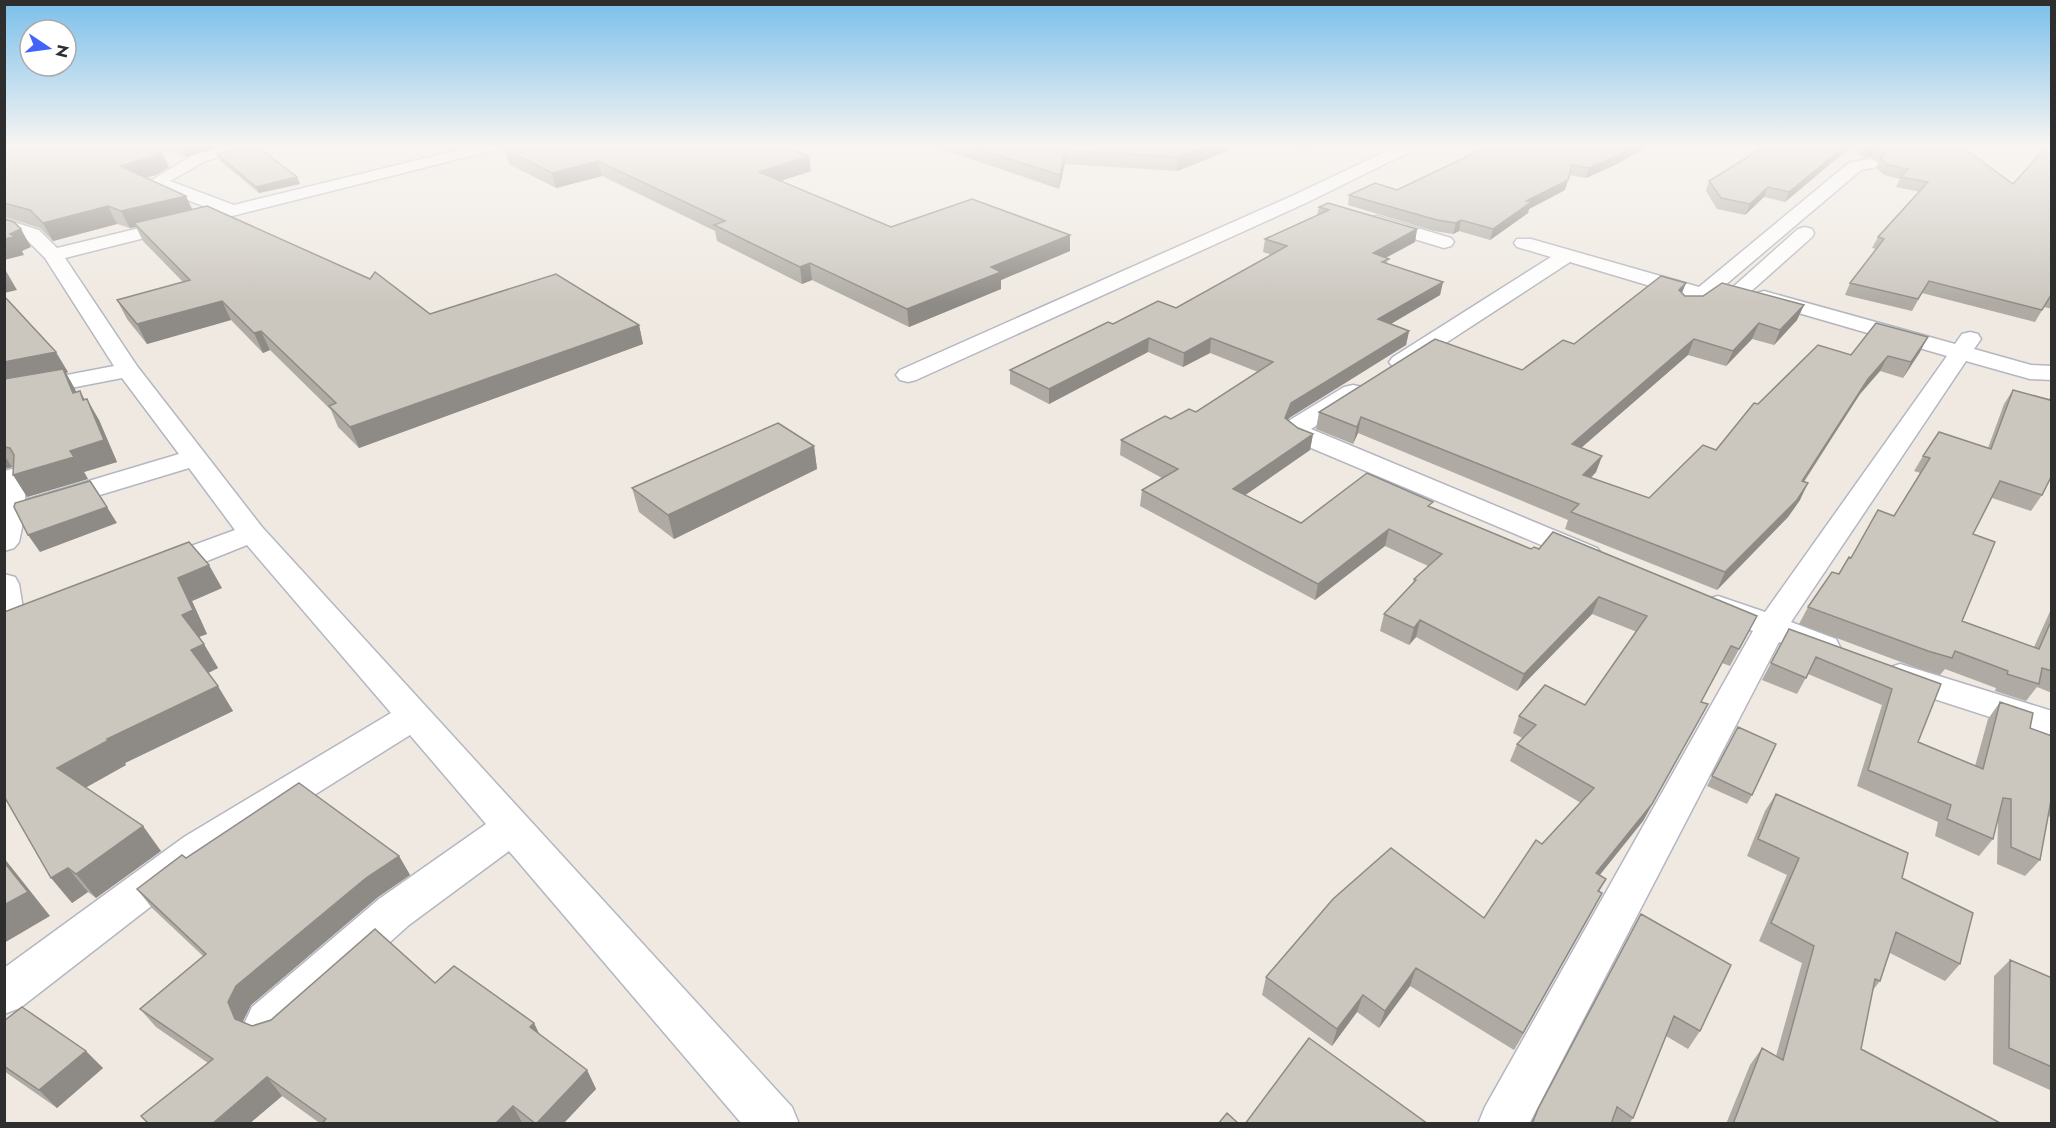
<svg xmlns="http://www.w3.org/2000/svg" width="2056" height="1128" viewBox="0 0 2056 1128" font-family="Jost,sans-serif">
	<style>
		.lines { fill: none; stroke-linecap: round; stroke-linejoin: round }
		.minor-casing { stroke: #b4b7c1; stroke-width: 3 }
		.minor { fill: #fff; fill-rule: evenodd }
		.wall { fill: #afaba4 }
		.shaded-wall { fill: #8e8b86 }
		.building { fill: #cbc7bf; stroke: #8e8b86; stroke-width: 1.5 }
	</style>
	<rect width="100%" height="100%" fill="#efe9e1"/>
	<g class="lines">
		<g class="minor-casing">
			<path id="minor" d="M228,146H252L250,149L205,161L170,181L234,205L475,146H500L498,149L65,258L137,366L262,527L792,1107L799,1124H742L509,851L409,925L284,1037L268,1043L252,1037L245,1022L252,1007L379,899L486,824L410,735L212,859L20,1008L4,1014V968L184,837L391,713L247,545L172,575L161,577L150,575L146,568L150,561L235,530L189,468L24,518L19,542L14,548L4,551V471L12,469L22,471L26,477L25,500L179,454L122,378L4,401V387L114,366L45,258L25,238L4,230V219L39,230L57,248L214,210L155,188L152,180L193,155Z
				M1397,146H1417L1415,149L1306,203L916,380L908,382L900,380L896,375L900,370L1294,195Z
				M1870,159L1876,161L1878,164L1876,167L1861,170L1698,308L1691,310L1680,308L1676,304L1680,300L1687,297L1570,262L1409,367L1401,369L1393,367L1389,362L1393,357L1551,257L1517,247L1514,243L1517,239H1531L1699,287L1850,162Z
				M1377,216L1451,238L1454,242L1451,246L1444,248L1371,226L1368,222L1371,218Z
				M1805,227L1812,229L1814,233L1812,237L1747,295L1740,297L1733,295L1730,291L1733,287L1798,229Z
				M1764,291L1955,344L1962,334L1970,332L1978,334L1981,339L1974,349L2031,365L2052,366V380L2030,379L1966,361L1791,622L1836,639L1840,647L1836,655L1824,658L1779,642L1529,1124H1478L1485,1107L1753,631L1707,613L1702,606L1707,599L1718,596L1765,612L1947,356L1757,301L1754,297L1757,293Z
				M1353,385L1362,387L1365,392L1362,397L1311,429L1597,548L1602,554L1597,560L1587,563L1577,560L1297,442L1284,431L1290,420L1344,387Z
				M4,574L15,577L19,584L26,627L21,634L10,638L4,636Z
				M1900,664L2052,711V737L1888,684L1883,676L1888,668Z"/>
		</g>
		<use href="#minor" class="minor"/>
	</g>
	<path class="wall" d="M4,146L161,151L169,167L156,175L146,178L192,209L430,314L639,325L643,344L359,448L338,427L331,410L270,350L263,353L231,320L147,344L127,319L117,300L183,282L143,241L136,227L130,228L117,224L53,241L40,228L5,217Z
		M152,146H222L186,157Z
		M933,146H1231L1230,150L1177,171L1065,164L1059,189Z
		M1291,146H1318L1307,150Z
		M1490,146H1649L1617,164L1586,178L1569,175L1565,190L1529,209L1528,213L1490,240L1459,231L1453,234L1434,231L1348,205L1349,195L1397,190Z
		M1765,146H1961L2013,184L2052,146V309L2044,307L2035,322L1922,293L1912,311L1845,295L1850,283L1876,249L1872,248L1878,237L1920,192L1896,187L1900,179L1884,175L1877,169L1879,163L1878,160L1871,157L1864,158L1851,147L1785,202L1764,197L1745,215L1717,209L1706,191L1709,181Z
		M505,149L809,156L811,171L781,181L891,227L1070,251L1001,280V289L909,327L812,280L802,284L717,241L715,231L602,176L556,188L509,164Z
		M217,154L300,184L259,193L219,160Z
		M1319,207L1417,229L1415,242L1386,258L1388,264L1443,282L1440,295L1391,324L1409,331L1406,345L1289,418L1288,420L1298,428L1313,434L1310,450L1245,495L1301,523L1432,507L1531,549H1539L1757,616L1730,666L1722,663L1701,702L1708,704L1643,821L1599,875L1606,879L1599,892L1593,910L1514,1050L1410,986L1379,1028L1357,1012L1332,1046L1262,995L1266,977L1484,918L1542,844L1581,803L1510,761L1517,744L1522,738L1513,733L1519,716L1585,705L1637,632L1592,614L1517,691L1416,637L1409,645L1380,631L1384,614L1413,583L1414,579L1428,566L1385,546L1315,600L1140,506L1142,490L1162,478L1120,455L1121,440L1171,419L1196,412L1258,372L1210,353L1183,367L1148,352L1049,404L1010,384V370L1113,324L1176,308L1272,255L1263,252L1265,239L1317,215Z
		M1686,283L1682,293L1685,296L1804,305L1797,320L1774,345L1752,339L1726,366L1688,355L1581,448L1602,456L1596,472L1591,478L1649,498L1716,450L1758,404L1851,355L1920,352L1903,378L1880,371L1860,394L1804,482L1800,500L1788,517L1717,590L1565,529L1568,520L1358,433L1353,444L1316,429L1319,412L1522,370L1574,344Z
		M4,296L68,372L66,373L76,392L85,400L99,420L117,462L84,472L88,479L27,497L13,467L4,469Z
		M2013,390L2049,399L2052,395L2042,495L2031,511L1992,498L1973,534L1962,621L2034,647L2052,607V693L2037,687L2026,701L1995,691L1996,688L1945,669L1940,675L1917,668L1799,624L1808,607L1839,574L1851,558L1894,516L1920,473L1914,471L1923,456L1988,448L2004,404Z
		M814,446L817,469L674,539L639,512L632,488Z
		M222,588L192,601L207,634L199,637L218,668L208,673L233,711L125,763L126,765L85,788L161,851L96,898L88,892L72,903L4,612Z
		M1789,629L1941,684L1918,742L1975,766L1988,719L2000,702L2030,728L2052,736V817L2047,816L2040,860L2025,876L1997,864L1998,819L1993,839L1979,856L1935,836L1938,822L1857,786L1882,705L1808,674L1797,694L1762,680Z
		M1738,727L1752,795L1747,804L1707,786Z
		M1776,794L1902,878L1960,964L1945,981L1890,953L1880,981L1873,990L1861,1049L2002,1124H1726L1750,1065L1762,1048L1776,1056L1802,963L1759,941L1787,875L1747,856L1765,811Z
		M399,856L410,875L378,897L251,1005L243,1021L244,1023L252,1026L435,983L534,1023L539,1034L587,1070L596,1089L563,1124H321L282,1096L249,1124H149L208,1063L156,1027L140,1009L203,956L152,908L137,889L186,858Z
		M1641,914L1700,1031L1688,1049L1666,1036L1633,1118L1629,1124H1530Z
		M2010,960L2052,978V1091L1993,1064L1994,976Z
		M4,1021L103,1068L57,1108L4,1071Z"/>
	<path class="shaded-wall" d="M181,146H222L186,157Z
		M1209,146H1231L1230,150L1177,171L1178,157Z
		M1308,146H1318L1307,150Z
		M1635,146H1649L1617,164L1586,178L1589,168Z
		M1845,146H1851L1785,202L1789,192Z
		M1875,147L1871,157L1864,158L1868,148Z
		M1065,150V164L1059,189L1060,175Z
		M161,151L169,167L156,175L129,182L120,166Z
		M809,156L811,171L761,187L759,172Z
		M598,161L602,176L556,188L552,173Z
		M297,177L300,184L259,193L256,187Z
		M1568,180L1565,190L1529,209L1528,213L1490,240L1493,229L1526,201Z
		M1768,187L1764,197L1745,215L1750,204Z
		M186,196L194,213L134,223L136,227L130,228L121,211Z
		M108,206L117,224L53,241L43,223Z
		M1461,220L1459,231L1453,234L1456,223Z
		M21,229L31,247L22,251L24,255L4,260V239L10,234Z
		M1417,229L1415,242L1370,266L1373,253Z
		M1070,235V251L1001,280V289L909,327L907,309L991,267Z
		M810,263L812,280L802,284L800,267Z
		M4,271H6L17,290L4,293Z
		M1443,282L1440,295L1375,333L1378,319Z
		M1686,283L1680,297L1679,290Z
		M222,301L231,320L147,344L137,324Z
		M1804,305L1797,320L1774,345L1780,330Z
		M1759,323L1752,339L1726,366L1733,351Z
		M639,325L643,344L359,448L350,427Z
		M261,331L270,350L263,353L254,333Z
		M1409,331L1406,345L1289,418L1283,433L1285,418L1291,403Z
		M1928,337L1920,352L1903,378L1911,362Z
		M1149,338L1148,352L1049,404V389Z
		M1211,338L1210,353L1183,367L1184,353Z
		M1694,339L1688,355L1566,461L1572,444Z
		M56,352L68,372L66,373L75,389L85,414L4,385V362Z
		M1888,356L1880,371L1860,394L1793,498L1802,481L1868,379Z
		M80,391L91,411L87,399L99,420L117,462L84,472L88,479L27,497L13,475L70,451L83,400Z
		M1361,417L1358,433L1353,444L1357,427Z
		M1313,434L1310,450L1231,505L1233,489Z
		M814,446L817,469L674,539L668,515Z
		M4,455L12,467L4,469Z
		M1602,456L1596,472L1576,492L1583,475Z
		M1808,483L1800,500L1788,517L1717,590L1725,572Z
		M107,507L117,523L40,552L28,535Z
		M1389,529L1385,546L1315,600L1318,584Z
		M209,565L222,588L192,601L207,634L196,638L182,615L178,578Z
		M1599,597L1592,614L1517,691L1524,674Z
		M1420,620L1416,637L1409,645L1414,628Z
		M204,644L218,668L206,674L191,650Z
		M218,686L233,711L125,763L126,765L76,793L57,768L107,739Z
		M1708,704L1643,821L1587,891L1596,873Z
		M143,826L161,851L96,898L76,874Z
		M399,856L410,875L378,897L251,1005L243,1021L250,1038L235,1019L228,1002L236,986L366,878Z
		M4,858L50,916L4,943Z
		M68,868L88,892L72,903L51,878Z
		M1602,893L1593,910L1514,1050L1523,1033Z
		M1416,968L1410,986L1379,1028L1385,1011Z
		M1363,995L1357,1012L1332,1046L1337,1029Z
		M534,1023L543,1042L530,1027Z
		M86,1051L103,1068L57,1108L39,1090Z
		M587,1070L596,1089L563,1124H536Z
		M267,1077L282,1096L249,1124L211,1123Z
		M513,1106L523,1124H495Z"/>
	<path class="building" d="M4,146H147L161,151L149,158L120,166L186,196L121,211L108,206L43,223L30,210L4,203Z
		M247,146H256L297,177L256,187L217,154Z
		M518,146H782L809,156L759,172L891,227L972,199L1070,235L991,267L1001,272L907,309L810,263L800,267L714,225L725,221L598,161L552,173L505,149Z
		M970,146H1209L1178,157L1065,150L1060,175Z
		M1489,146H1635L1621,154L1589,168L1572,165L1568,180L1526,201L1531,202L1493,229L1461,220L1456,223L1437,220L1349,195L1375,183L1397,190Z
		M1765,146H1845L1789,192L1768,187L1750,204L1721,198L1709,181Z
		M1865,146H1961L2013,184L2047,146H2052V295H2051L2042,310L1929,281L1918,299L1850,283L1884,239L1878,237L1928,182L1901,177L1908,169L1888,165L1881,159L1884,155L1882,150L1875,147L1868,148Z
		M1328,203L1417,229L1373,253L1389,259L1382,262L1443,282L1378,319L1409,331L1291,403L1285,418L1298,428L1313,434L1233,489L1301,523L1367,473L1433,502L1428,506L1531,549L1534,547L1539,549L1553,532L1757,616L1739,649L1731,646L1701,702L1708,704L1652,804L1596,873L1606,879L1598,891L1602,893L1523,1033L1416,968L1385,1011L1363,995L1337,1029L1266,977L1333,899L1391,848L1484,918L1536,840L1542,844L1594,788L1517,744L1536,725L1519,716L1545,685L1585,705L1647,616L1599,597L1524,674L1420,620L1414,628L1384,614L1416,580L1414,579L1442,554L1389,529L1318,584L1142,490L1178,469L1121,440L1165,416L1171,419L1189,409L1196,412L1273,362L1211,338L1184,353L1149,338L1049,389L1010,370L1108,322L1113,324L1158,301L1176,308L1287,246L1265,239L1329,210L1319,207Z
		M207,206L370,279L375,272L430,314L556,274L639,325L350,427L329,406L336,403L261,331L254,333L222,301L137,324L117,300L190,280L134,223Z
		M4,219L14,222L21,229L10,234L14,237L4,239Z
		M1661,276L1686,283L1679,290L1685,296H1703L1722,283L1804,305L1780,330L1759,323L1733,351L1694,339L1572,444L1602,456L1583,475L1649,498L1703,445L1716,450L1754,403L1758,404L1818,345L1851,355L1876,323L1928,337L1911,362L1888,356L1868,379L1802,481L1808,483L1797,500L1725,572L1571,512L1579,504L1361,417L1357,427L1319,412L1435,339L1522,370L1563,340L1574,344Z
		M4,296L56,352L4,362Z
		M63,369L73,393L80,391L83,400L87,399L104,440L70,451L74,457L13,475L14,455L10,448L4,447V379Z
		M2013,390L2050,400L2052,396V475L2042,495L2000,481L1973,534L1995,542L1962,621L2039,649L2052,619V671L2042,668L2039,684L2007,674L2008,671L1955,651L1952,658L1928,651L1808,607L1832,572L1839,574L1849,557L1851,558L1878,510L1894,516L1930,458L1923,456L1939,432L1991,449Z
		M778,423L814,446L668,515L632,488Z
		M90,481L107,507L28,535L14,507L15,503Z
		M189,542L209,565L178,578L193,610L182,615L204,644L191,650L218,686L107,739L109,740L57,768L143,826L76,874L68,868L51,878L4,796V612Z
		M1789,629L1941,684L1918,742L1983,769L2000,702L2033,713L2030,728L2052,736V795L2040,860L2011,847V799L2003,798L1993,839L1947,819L1951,805L1868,770L1892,689L1816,657L1806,678L1771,663Z
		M1738,727L1776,744L1752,795L1712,776Z
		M299,783L399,856L366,878L236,986L228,1002L235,1019L252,1026L271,1020L375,929L435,983L454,966L534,1023L530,1027L587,1070L536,1124L513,1106L495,1124H428L427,1123L426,1124H321L326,1119L267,1077L212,1124H149L141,1116L213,1059L140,1009L206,954L137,889L182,855L186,858Z
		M1776,794L1908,853L1902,878L1973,913L1960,964L1896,932L1880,981L1875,979L1861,1049L2002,1124H1733L1762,1048L1783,1060L1814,946L1771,923L1799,858L1758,839Z
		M4,862L28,892L4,905Z
		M1641,914L1731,965L1700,1031L1674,1016L1633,1118L1617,1107L1611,1124H1532L1538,1109Z
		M2010,960L2052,978V1067L2009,1048Z
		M22,1007L86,1051L39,1090L4,1066V1021Z
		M1309,1038L1428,1124H1245Z
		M1227,1113L1239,1124H1218Z"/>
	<linearGradient id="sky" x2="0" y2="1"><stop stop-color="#7abfeb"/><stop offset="0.48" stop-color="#f8f5f2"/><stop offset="1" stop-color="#f8f5f2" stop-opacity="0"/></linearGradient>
	<rect width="2056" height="303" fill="url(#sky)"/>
	<rect width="2056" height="1128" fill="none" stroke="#2e2e2e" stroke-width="12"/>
	<g transform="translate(48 48) rotate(103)"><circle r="28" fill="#ffffff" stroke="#ababab" stroke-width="1.5"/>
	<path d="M0-4.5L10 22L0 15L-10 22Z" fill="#4264fb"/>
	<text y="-9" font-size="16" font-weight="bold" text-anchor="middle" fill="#2e2e2e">N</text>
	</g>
</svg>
